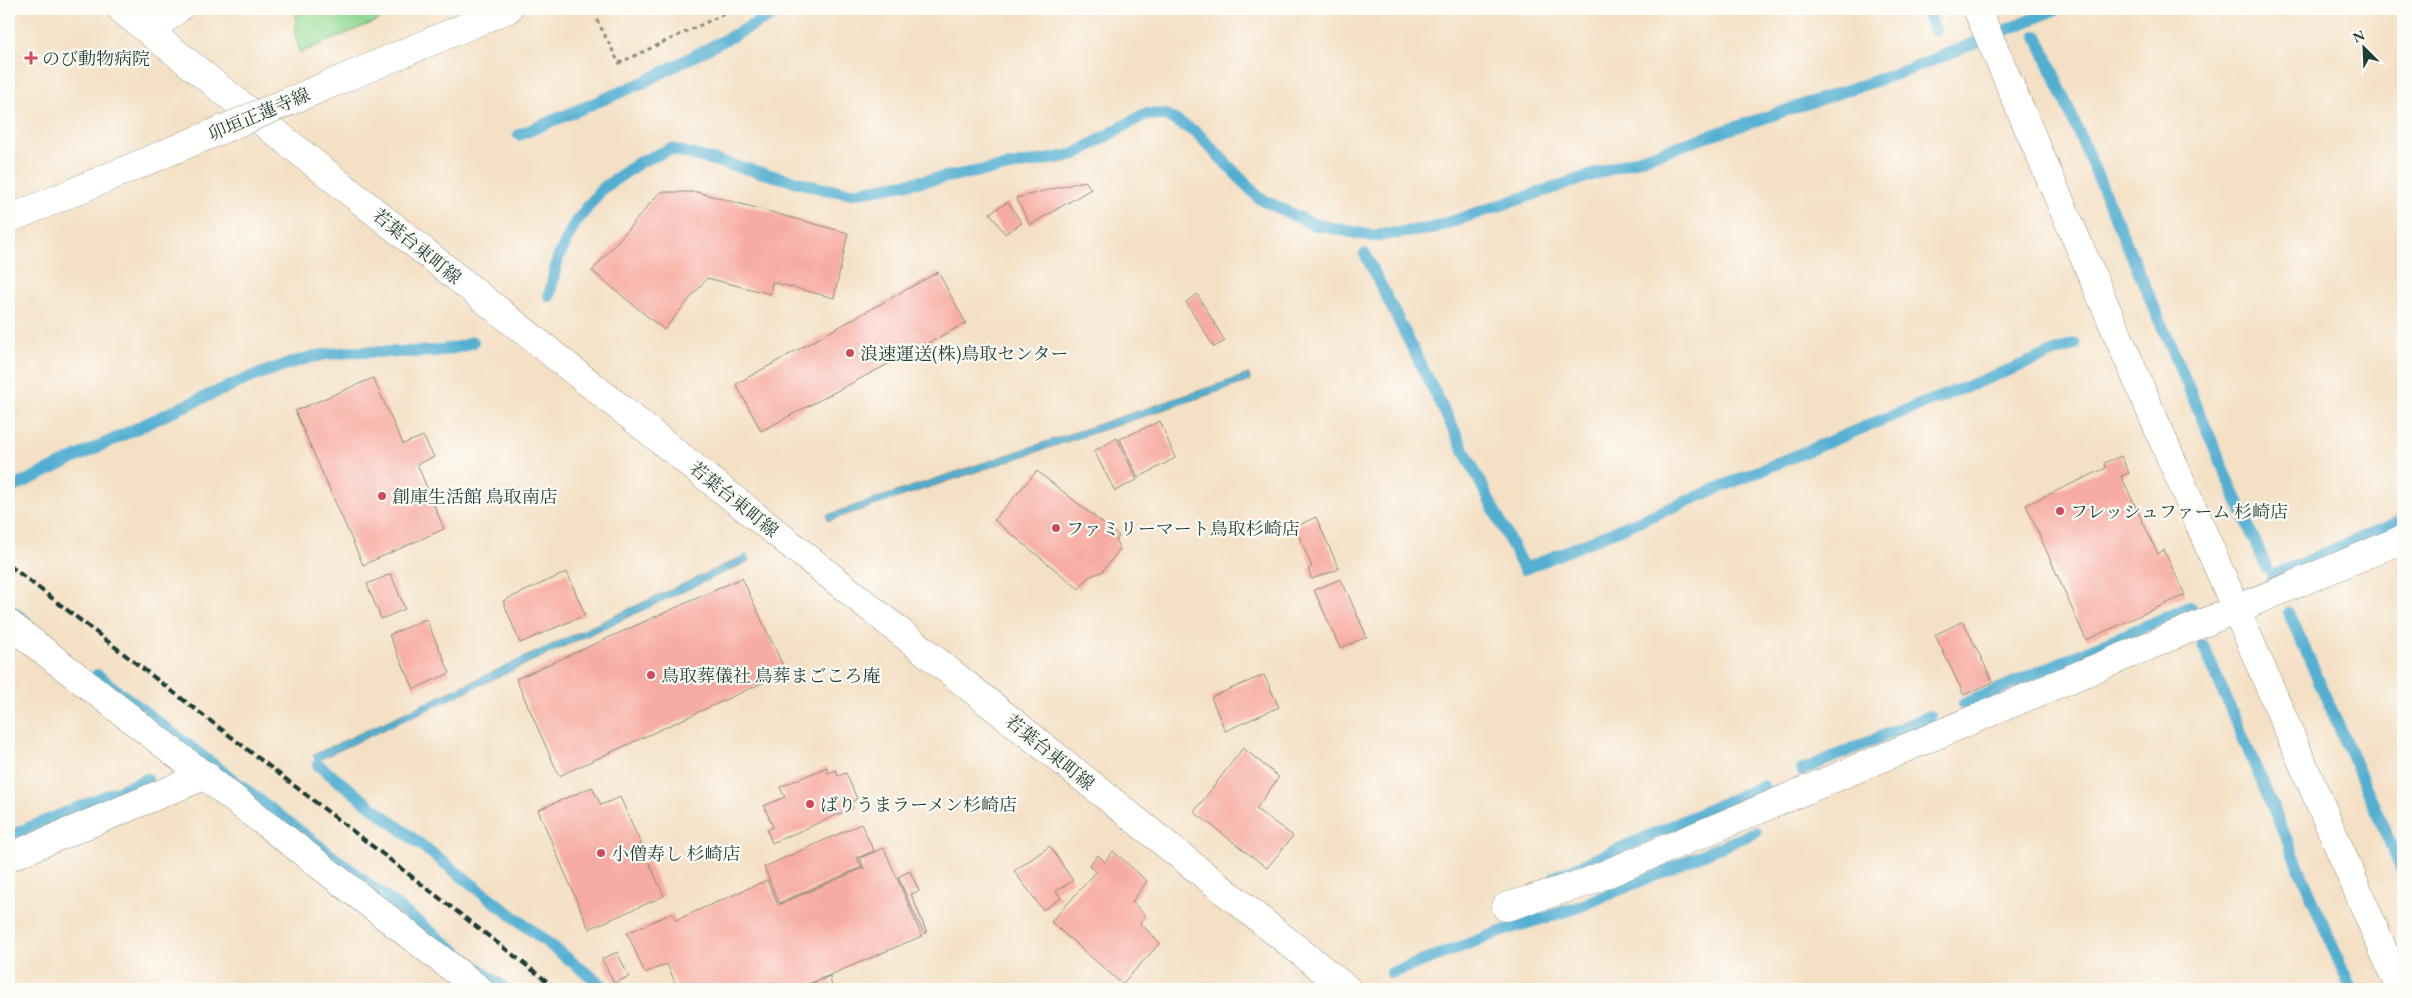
<svg xmlns="http://www.w3.org/2000/svg" width="2412" height="998" viewBox="0 0 2412 998" font-family="'EB Garamond','Noto Serif JP',serif">
	<style>
		.green { fill: #93d992; stroke: #598b63 }
		.water { fill: #52afd1; stroke: #387682 }
		.lines { fill: none; stroke-linecap: round; stroke-linejoin: round }
		.stream { stroke: #52afd1; stroke-width: 12 }
		.building { fill: #f7aca3 }
		.minor-casing { stroke: #8a8e7c; stroke-width: 29 }
		.tertiary-casing { stroke: #8a8e7c; stroke-width: 29 }
		.secondary-casing { stroke: #8a8e7c; stroke-width: 29 }
		.path { stroke: #8a8e7c; stroke-width: 3; stroke-dasharray: 4 4; stroke-linecap: butt }
		.minor { stroke: #fff; stroke-width: 28 }
		.tertiary { stroke: #fff; stroke-width: 28 }
		.secondary { stroke: #fff; stroke-width: 28 }
		.rail { stroke: #1f3d34; stroke-width: 4; stroke-dasharray: 8 4; stroke-linecap: butt }
		.secondary-bridge-casing { stroke: #8a8e7c; stroke-width: 29; stroke-linecap: butt }
		.secondary-bridge { stroke: #fff; stroke-width: 28 }
		.poi-dot { fill: #d1495b; stroke: #fdfcf7; stroke-width: 2 }
		.labels { text-anchor: middle; dominant-baseline: central; stroke-width: 4.5; stroke-linejoin: round; paint-order: stroke }
		.poi-label { font-size: 18px; fill: #1f3d34; stroke: #fdfcf7; text-anchor: start }
		.street-label { font-size: 18px; fill: #1f3d34; stroke: #fdfcf7 }
	</style>
	<rect width="100%" height="100%" fill="#fdfcf7"/>
	<filter id="ink" filterUnits="userSpaceOnUse"><feTurbulence type="fractalNoise" baseFrequency=".02" numOctaves="2"/><feDisplacementMap in="SourceGraphic" scale="10" xChannelSelector="R" yChannelSelector="G"/><feConvolveMatrix kernelMatrix="1 2 1 2 8 2 1 2 1" color-interpolation-filters="sRGB"/></filter>
	<filter id="wash" filterUnits="userSpaceOnUse"><feTurbulence type="fractalNoise" baseFrequency=".0096" numOctaves="4" result="noise"/><feDisplacementMap in="SourceGraphic" scale="20" xChannelSelector="R" yChannelSelector="G"/><feGaussianBlur stdDeviation="1.12" result="paint"/><feColorMatrix in="noise" values="0 0 0 0 0 0 0 0 0 0 0 0 0 0 0 0 0 1.4 0 .05"/><feComposite in="paint" operator="in"/></filter>
	<g filter="url(#wash)">
		<rect width="100%" height="100%" fill="#f4e0c5"/>
		<path class="green" d="M296,9H405L300,53L295,36Z"/>
		<path class="water" d="M1249,374L1250,381L828,521L827,515Z
			M746,555L749,561L316,761L313,755Z"/>
		<g class="lines">
			<path class="stream" d="M1926,9L1935,31
				M2037,36L2266,567
				M519,135L642,83L784,9
				M1365,254L1524,569L1879,421L2075,344
				M549,296L558,258L575,223L602,189L640,162L671,149L824,189L853,193L1073,155L1145,114L1166,115L1197,133L1259,198L1312,224L1372,236L1429,229L1911,69L2057,9
				M9,489C61,464 114,439 167,414C214,393 262,370 312,357C360,345 431,361 473,342
				M2272,576L2403,520
				M9,608L25,621
				M2289,613L2403,872
				M2203,645L2351,989
				M97,675L505,989
				M1964,704L2190,607
				M318,765L607,989
				M1802,770L1930,716
				M9,836L147,779
				M1555,877L1763,786
				M1391,973L1508,929L1576,908L1756,832"/>
		</g>
		<g id="blocks">
			<path class="building" d="M1085,181L1091,189L1030,225L1016,198Z
				M660,192H697L848,233L834,298L772,282L770,294L707,278L664,330L592,271Z
				M1008,202L1022,223L1005,234L990,213Z
				M938,272L966,323L761,431L736,384Z
				M1197,294L1225,341L1214,347L1186,302Z
				M373,378L403,444L423,436L434,457L417,464L444,529L363,565L295,411Z
				M1160,421L1175,458L1138,478L1120,439Z
				M1117,438L1137,480L1115,491L1094,451Z
				M2121,456L2129,473L2121,476L2158,554L2164,550L2185,595L2086,640L2026,505L2106,468L2104,463Z
				M1037,471L1119,536L1116,541L1120,549L1102,572L1088,577L1079,589L994,520Z
				M1316,517L1339,569L1312,579L1308,569L1312,567L1295,527Z
				M567,572L585,615L520,643L503,601Z
				M391,574L405,609L381,619L367,584Z
				M742,578L786,672L559,776L516,679Z
				M1341,579L1367,637L1340,648L1314,590Z
				M426,619L450,673L414,689L389,635Z
				M1963,621L1993,682L1964,695L1935,635Z
				M1264,675L1279,707L1225,731L1211,697Z
				M1243,748L1279,777L1256,809L1293,836L1267,868L1194,812Z
				M827,767L828,773L836,770L838,776L846,773L857,799L851,802L853,808L772,843L767,830L773,827L764,806L785,797L780,787Z
				M592,787L601,805L620,797L664,896L589,929L538,810Z
				M861,824L874,851L857,858L862,867L779,903L764,867Z
				M1050,846L1073,881L1056,891L1061,898L1043,910L1014,871Z
				M884,848L922,936L797,989H678L667,964L645,973L627,933L672,913L676,920L767,880L778,905L863,868L864,869L860,858Z
				M1113,851L1147,881L1132,902L1145,915L1140,923L1160,943L1122,984L1051,922L1096,872L1089,865L1098,855L1105,862Z
				M910,871L919,891L911,894L927,933L924,934L898,877Z
				M617,952L629,977L614,983L602,959Z
				M830,976L832,989H808L807,986Z"/>
		</g>
	</g>
	<g filter="url(#ink)">
		<use href="#blocks" fill-opacity="0" stroke="#8a8e7c" stroke-width="1"/>
		<g class="lines">
			<g class="minor-casing">
				<path id="minor" d="M9,624L479,989
					M9,857L206,775
					M1506,907L1587,882L2403,539"/>
			</g>
			<g class="tertiary-casing">
				<path id="tertiary" d="M1977,9L2400,989"/>
			</g>
			<g class="secondary-casing">
				<path id="secondary" d="M121,9L1347,989
					M149,31L178,9
					M352,75L508,9"/>
			</g>
			<path class="path" d="M597,20L619,63L735,9"/>
			<use href="#minor" class="minor"/>
			<use href="#tertiary" class="tertiary"/>
			<use href="#secondary" class="secondary"/>
			<path class="rail" d="M9,565L557,989"/>
			<g class="secondary-bridge-casing">
				<path id="secondary-bridge" d="M9,219L352,75"/>
			</g>
			<use href="#secondary-bridge" class="secondary-bridge"/>
		</g>
	</g>
	<g class="poi-dot">
		<path d="M28.5 50.5h5v5h5v5h-5v5h-5v-5h-5v-5h5z"/>
		<circle cx="850" cy="353" r="5"/>
		<circle cx="382" cy="496" r="5"/>
		<circle cx="2060" cy="511" r="5"/>
		<circle cx="1056" cy="528" r="5"/>
		<circle cx="651" cy="675" r="5"/>
		<circle cx="810" cy="804" r="5"/>
		<circle cx="601" cy="853" r="5"/>
	</g>
	<g class="labels">
		<g class="poi-label">
			<text x="42" y="58">のび動物病院</text>
			<text x="860" y="353">浪速運送(株)鳥取センター</text>
			<text x="392" y="496">創庫生活館 鳥取南店</text>
			<text x="2070" y="511">フレッシュファーム 杉崎店</text>
			<text x="1066" y="528">ファミリーマート鳥取杉崎店</text>
			<text x="661" y="675">鳥取葬儀社 鳥葬まごころ庵</text>
			<text x="820" y="804">ばりうまラーメン杉崎店</text>
			<text x="611" y="853">小僧寿し 杉崎店</text>
		</g>
		<g class="street-label">
			<text transform="translate(259 114) rotate(-23)">卯垣正蓮寺線</text>
			<text transform="translate(417 246) rotate(39)">若葉台東町線</text>
			<text transform="translate(734 499) rotate(39)">若葉台東町線</text>
			<text transform="translate(1050 752) rotate(39)">若葉台東町線</text>
		</g>
	</g>
	<rect width="2412" height="998" fill="none" stroke="#fdfcf7" stroke-width="30"/>
	<g transform="translate(2364 48) rotate(336)" stroke="#fdfcf7" stroke-width="4" paint-order="stroke">
	<path d="M0-4L9 19L0 12L-9 19Z" fill="#1f3d34"/>
	<text y="-8" font-size="14" font-weight="bold" text-anchor="middle" fill="#1f3d34">N</text>
	</g>
</svg>
